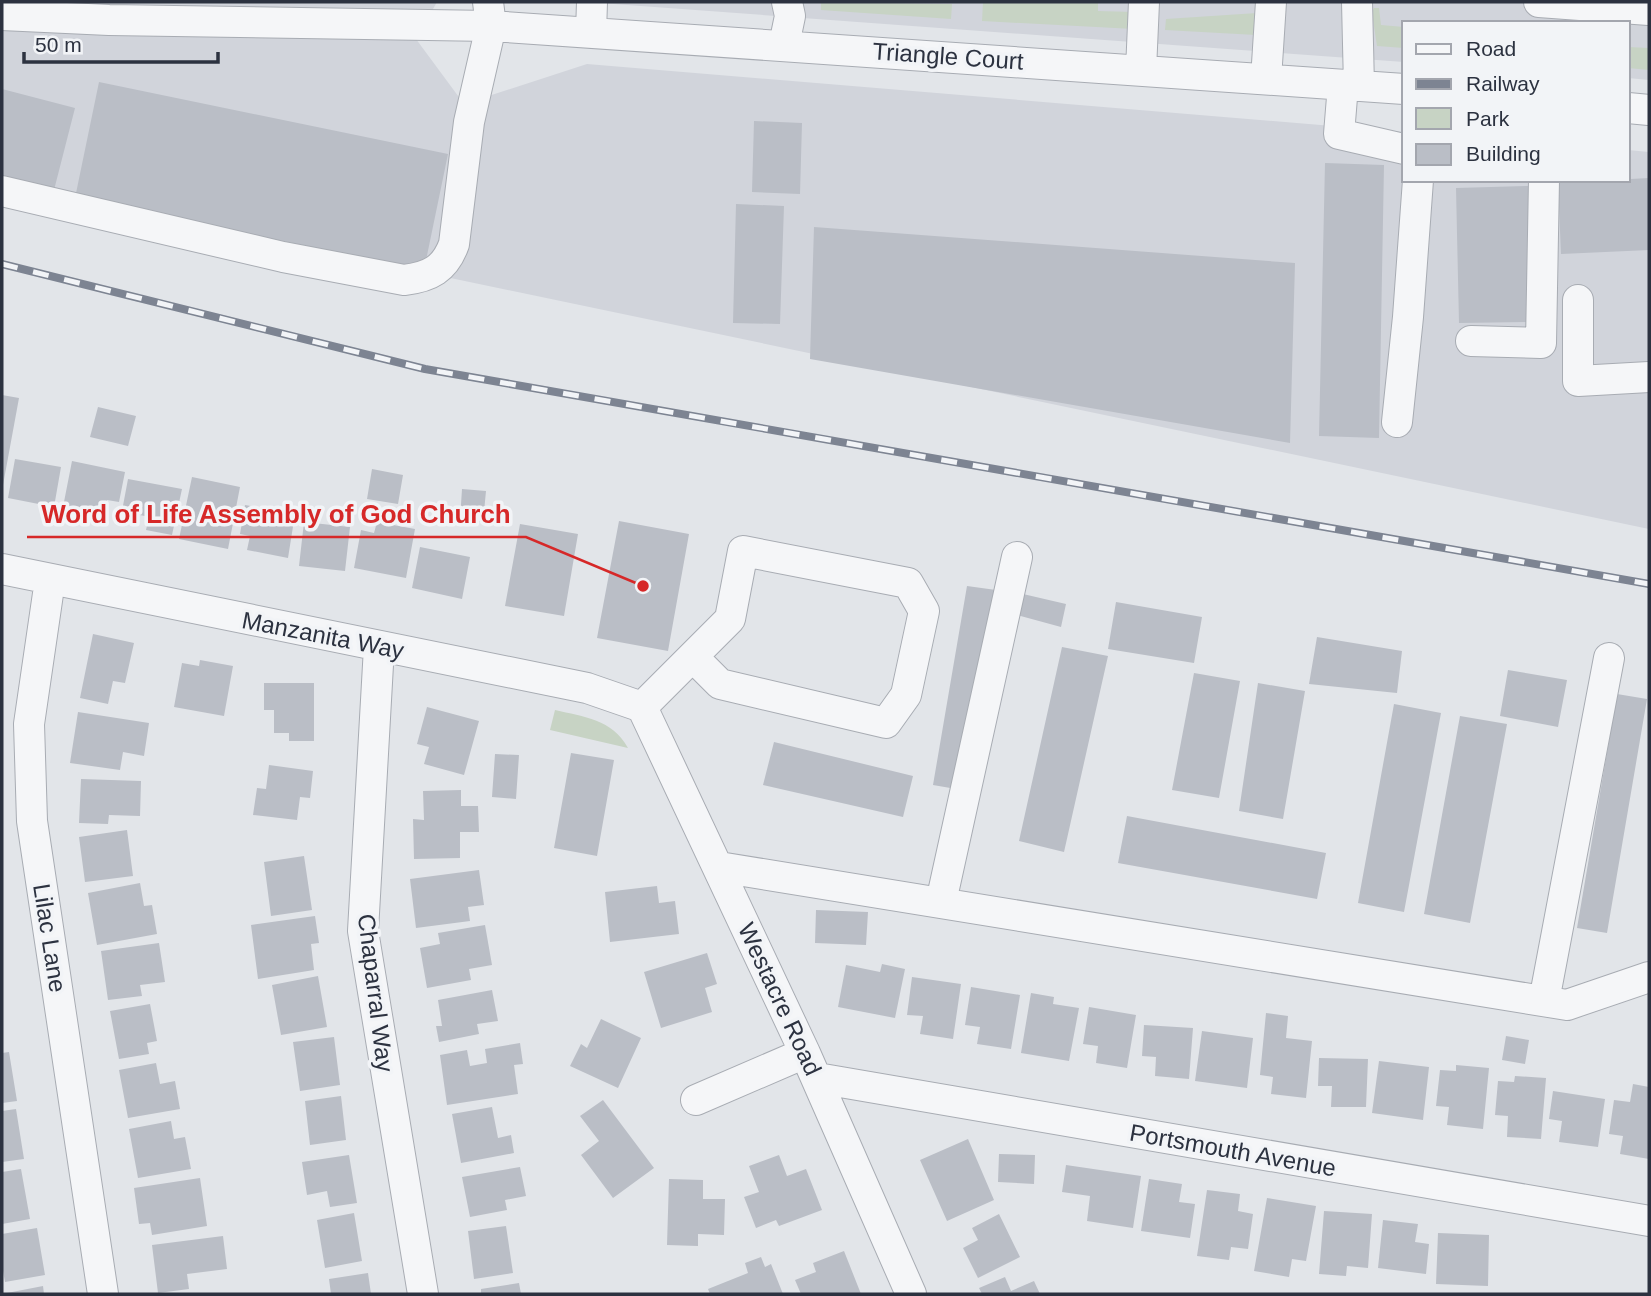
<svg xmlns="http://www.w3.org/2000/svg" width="1651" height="1296" viewBox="0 0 1651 1296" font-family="Helvetica,sans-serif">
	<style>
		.built { fill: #d1d4db }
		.green { fill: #c7d3c4 }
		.building { fill: #babec6 }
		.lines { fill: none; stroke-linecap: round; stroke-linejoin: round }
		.minor-casing { stroke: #a8acb3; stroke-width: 32 }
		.minor { stroke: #f5f6f8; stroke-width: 30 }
		.rail-casing { stroke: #7d8492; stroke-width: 8 }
		.rail { stroke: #f2f4f7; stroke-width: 5; stroke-dasharray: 16; stroke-linecap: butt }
		.labels { text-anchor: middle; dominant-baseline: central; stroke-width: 7; stroke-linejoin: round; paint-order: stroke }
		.street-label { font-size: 24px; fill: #2c3240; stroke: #f2f4f7 }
		.leader { fill: none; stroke: #d62828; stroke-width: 2.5 }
		.callout-dot { fill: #d62828; stroke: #f2f4f7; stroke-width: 2.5 }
		.callout-label { font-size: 26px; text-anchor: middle; font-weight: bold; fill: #d62828; stroke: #f2f4f7; stroke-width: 7; stroke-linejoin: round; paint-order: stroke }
	</style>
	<rect width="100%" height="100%" fill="#e2e5e9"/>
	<path class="built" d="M2,2H437L416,39L464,104L587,64L1404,132V180H1628V150L1649,152V529L2,184Z
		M586,2H1649V80L1628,78V23H1404V62Z"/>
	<path class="green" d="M821,2L952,4L951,19L821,10Z
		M983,2H1098V11L1134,12V29L982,21Z
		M1374,8H1379L1381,25L1404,27V48L1377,46L1372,13Z
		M1257,13L1256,35L1165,30L1166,19Z
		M1628,47L1649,48V70L1628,68Z
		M555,710C584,717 612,719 628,748L550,730Z"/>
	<path class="building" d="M99,82L448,154L424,270L75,198Z
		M2,89L75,108L53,194L2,181Z
		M754,121L802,123L800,194L752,192Z
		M1325,163L1384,165L1379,438L1319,436Z
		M1649,178V250L1561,254L1558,183Z
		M1528,186L1531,322L1459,323L1456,188Z
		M736,204L784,206L780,324L733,323Z
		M814,227L1295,263L1290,443L810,359Z
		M2,395L19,398L3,485H2Z
		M98,407L136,416L128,446L90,437Z
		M15,459L61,467L54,507L8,498Z
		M72,461L125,472L119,502L107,500L104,515L63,507Z
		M372,469L403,475L398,504L367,499Z
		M192,477L240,487L228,549L179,539Z
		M128,479L182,489L172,535L146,530L149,517L122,511Z
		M462,489L486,491L483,522L460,520Z
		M245,505L295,514L288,558L247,550L250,536L240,534Z
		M619,521L689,534L668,651L597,638Z
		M304,522L350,527L345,571L299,566Z
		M377,522L415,529L406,578L354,568L361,530L374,533Z
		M520,524L578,534L564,616L505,606Z
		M420,547L470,557L462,599L412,588Z
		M967,586L996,590L962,790L933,785Z
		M1023,594L1066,604L1061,627L1017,615Z
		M1116,602L1202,617L1194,663L1108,649Z
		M93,634L134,643L125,683L113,681L108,704L80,698Z
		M1317,637L1402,651L1397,693L1309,684Z
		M1062,647L1108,656L1064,852L1019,841Z
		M200,660L233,666L224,716L174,707L182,663L199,666Z
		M1508,670L1567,680L1558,727L1500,716Z
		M1194,673L1240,681L1219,798L1172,790Z
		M264,683H314V741H289V733H274V710H264Z
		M1258,683L1305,691L1283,819L1239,811Z
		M1617,694L1647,699L1607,933L1577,928Z
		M1394,704L1441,713L1404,912L1358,903Z
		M427,707L479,721L464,775L424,764L429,747L417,744Z
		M78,712L149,723L144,756L123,752L120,770L70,763Z
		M1460,716L1507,724L1470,923L1424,914Z
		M774,742L913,776L903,817L763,785Z
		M571,753L614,760L597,856L554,848Z
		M495,754L519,755L516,799L492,797Z
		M269,765L313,771L310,798L300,797L297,820L253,815L257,788L266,789Z
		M81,779L141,781L140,816L109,815L108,824L79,823Z
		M461,790V806H478L479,832H460V858L414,859L413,819L424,820L423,791Z
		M1127,816L1326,853L1317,899L1118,863Z
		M127,830L133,876L85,882L79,837Z
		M304,856L312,910L271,916L264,862Z
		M479,870L484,905L468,907L470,921L416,928L410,879Z
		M140,883L144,906L152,905L157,934L97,945L88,893Z
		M657,886L659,903L675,901L679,934L610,942L605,892Z
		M816,910L868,912L866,945L815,943Z
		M315,916L319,943L311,944L314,970L258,979L251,925Z
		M485,925L492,965L469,969L471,980L427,988L420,948L440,944L438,933Z
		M159,943L165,982L140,985L142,996L108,1000L101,951Z
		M707,953L717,984L705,988L712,1012L661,1028L644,972Z
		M882,964L905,969L895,1018L838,1007L846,965L880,972Z
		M318,976L327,1027L281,1035L272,985Z
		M912,977L961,984L953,1039L920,1034L923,1016L907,1015Z
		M971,987L1020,995L1011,1049L977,1044L980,1027L965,1025Z
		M492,990L498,1021L477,1024L479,1034L439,1042L436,1026H442L438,1000Z
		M1031,993L1054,997L1053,1004L1079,1008L1069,1061L1021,1053Z
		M150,1004L157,1041L147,1043L149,1054L119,1059L110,1011Z
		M1089,1007L1136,1015L1127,1068L1096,1063L1098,1046L1083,1044Z
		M1266,1013L1288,1016L1286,1038L1312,1041L1306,1098L1271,1094L1273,1077L1260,1075Z
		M601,1019L641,1038L618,1088L570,1066L581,1044L587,1048Z
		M1144,1025L1193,1028L1189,1079L1155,1076L1156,1057L1142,1056Z
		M1202,1031L1253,1038L1247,1088L1195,1081Z
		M1506,1036L1529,1040L1525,1064L1502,1060Z
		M334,1037L340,1085L300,1091L293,1042Z
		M520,1043L523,1064L514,1065L518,1094L447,1105L440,1055L467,1050L470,1066L487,1063L485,1049Z
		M9,1052L17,1101L2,1103V1053Z
		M1319,1058L1368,1059L1366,1107H1331L1332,1086H1318Z
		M1379,1061L1429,1067L1423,1120L1372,1113Z
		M156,1063L160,1084L175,1081L180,1109L128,1118L119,1070Z
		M1456,1065L1489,1068L1483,1129L1447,1125L1449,1107L1436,1106L1440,1070L1456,1071Z
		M1515,1076L1546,1078L1541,1139L1507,1137L1508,1116L1495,1115L1498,1081L1514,1082Z
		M1633,1084L1649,1087V1159L1620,1154L1623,1136L1609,1134L1614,1100L1630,1102Z
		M1553,1091L1605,1099L1598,1147L1559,1142L1562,1121L1549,1119Z
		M341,1096L346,1140L310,1145L305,1101Z
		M603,1100L654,1168L613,1198L581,1155L599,1141L580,1116Z
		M492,1107L498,1138L511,1135L514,1153L461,1163L452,1114Z
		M16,1109L24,1159L2,1162V1111Z
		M171,1121L174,1139L185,1137L191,1169L138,1178L129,1129Z
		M968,1139L994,1200L947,1221L920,1160Z
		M999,1154L1035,1155L1034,1184L998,1182Z
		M349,1155L357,1203L330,1207L327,1191L307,1195L302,1162Z
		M779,1155L787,1176L806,1169L822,1210L779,1226L776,1220L756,1228L744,1197L759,1192L749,1166Z
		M1066,1165L1141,1176L1133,1228L1087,1221L1090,1196L1062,1192Z
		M520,1167L526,1196L505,1200L507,1210L470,1217L462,1177Z
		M21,1169L30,1219L2,1224V1172Z
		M200,1178L207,1226L152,1235L150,1223L139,1224L134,1188Z
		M669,1179L703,1180V1199H725L724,1235L698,1234V1246L667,1245Z
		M1149,1179L1182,1184L1179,1202L1195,1204L1190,1238L1141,1231Z
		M1207,1190L1240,1194L1238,1211L1253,1214L1248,1249L1231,1247L1229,1260L1197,1256Z
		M1267,1198L1316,1206L1306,1261L1292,1259L1289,1277L1254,1271Z
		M1324,1211L1372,1214L1368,1268L1347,1266L1346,1276L1319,1274Z
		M354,1213L362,1261L325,1268L317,1220Z
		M999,1214L1020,1257L978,1278L963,1248L978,1240L972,1228Z
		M1383,1220L1418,1224L1415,1242L1429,1244L1426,1274L1378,1268Z
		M506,1226L513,1273L474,1279L468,1231Z
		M37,1228L45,1275L5,1282L2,1265V1234Z
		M1438,1233L1489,1235L1488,1286L1436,1284Z
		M223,1236L227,1269L187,1274L189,1289L158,1293L152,1245Z
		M844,1251L861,1294H801L795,1280L816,1272L813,1263Z
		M761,1257L765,1267L771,1264L783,1294H710L708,1289L748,1273L745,1263Z
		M368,1273L371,1294H331L329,1279Z
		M1005,1277L1011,1291L1034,1281L1040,1294H982L979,1288Z
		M519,1283L521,1294H481V1289Z
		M43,1286L44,1294H7V1293Z"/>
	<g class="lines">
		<g class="minor-casing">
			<path id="minor" d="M1357,2L1359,86
				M1539,2L1649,10
				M2,15L109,20L491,26L1404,89
				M591,33L592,2
				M784,45L790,16L787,2
				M1141,70L1144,2
				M1266,79L1271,2
				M1343,85L1339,134L1404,149
				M1628,108L1649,110
				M2,191L283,257L404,280C430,277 445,269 454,244L469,122L491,26L488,2
				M1578,300V381L1649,377
				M1471,341L1541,343L1544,180
				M1397,422L1408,317L1418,180
				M2,569L587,688L642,707
				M50,580L29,724L32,821L103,1294
				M379,647L363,931L423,1294
				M642,707L730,619L743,551L908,583L924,611L906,695L886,723L720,684L693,657
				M642,707L805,1053L911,1294
				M719,867L1567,1005L1649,977
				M941,902L1017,557
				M1544,1001L1609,658
				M817,1078L1649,1221
				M696,1100L805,1053"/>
		</g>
		<use href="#minor" class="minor"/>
		<g class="rail-casing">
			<path id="rail" d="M2,264L425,369L1649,584"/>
		</g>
		<use href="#rail" class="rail"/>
	</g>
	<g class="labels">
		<g class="street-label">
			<text transform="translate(948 56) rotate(4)">Triangle Court</text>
			<text transform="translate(323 635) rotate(11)">Manzanita Way</text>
			<text transform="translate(50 938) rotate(81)">Lilac Lane</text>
			<text transform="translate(376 993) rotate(83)">Chaparral Way</text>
			<text transform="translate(780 999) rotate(65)">Westacre Road</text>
			<text transform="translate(1233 1150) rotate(10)">Portsmouth Avenue</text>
		</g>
	</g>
	<path class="leader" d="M643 586L526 537H27"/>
	<circle class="callout-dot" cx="643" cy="586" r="7"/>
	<g class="callout-label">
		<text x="276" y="523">Word of Life Assembly of God Church</text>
	</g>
	<rect width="1651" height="1296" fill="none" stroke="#2c3240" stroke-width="7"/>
	<rect x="1402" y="21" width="228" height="161" fill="#f2f4f7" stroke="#a3a6ae" stroke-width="2"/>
	<rect x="1416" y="44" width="35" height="10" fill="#f5f6f8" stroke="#a3a6ae" stroke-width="2"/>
	<text x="1466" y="56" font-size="21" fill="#2c3240">Road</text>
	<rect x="1416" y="79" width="35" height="10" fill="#7d8492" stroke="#a3a6ae" stroke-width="2"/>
	<text x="1466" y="91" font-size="21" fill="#2c3240">Railway</text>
	<rect x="1416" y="108" width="35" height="21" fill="#c7d3c4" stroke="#a3a6ae" stroke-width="2"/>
	<text x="1466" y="126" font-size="21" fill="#2c3240">Park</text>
	<rect x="1416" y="144" width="35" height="21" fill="#babec6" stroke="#a3a6ae" stroke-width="2"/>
	<text x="1466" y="161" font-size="21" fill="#2c3240">Building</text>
	<path d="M24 52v10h194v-10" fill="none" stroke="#2c3240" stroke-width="3.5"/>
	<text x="35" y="52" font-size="21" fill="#2c3240" stroke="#f2f4f7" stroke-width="5" paint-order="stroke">50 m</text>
</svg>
